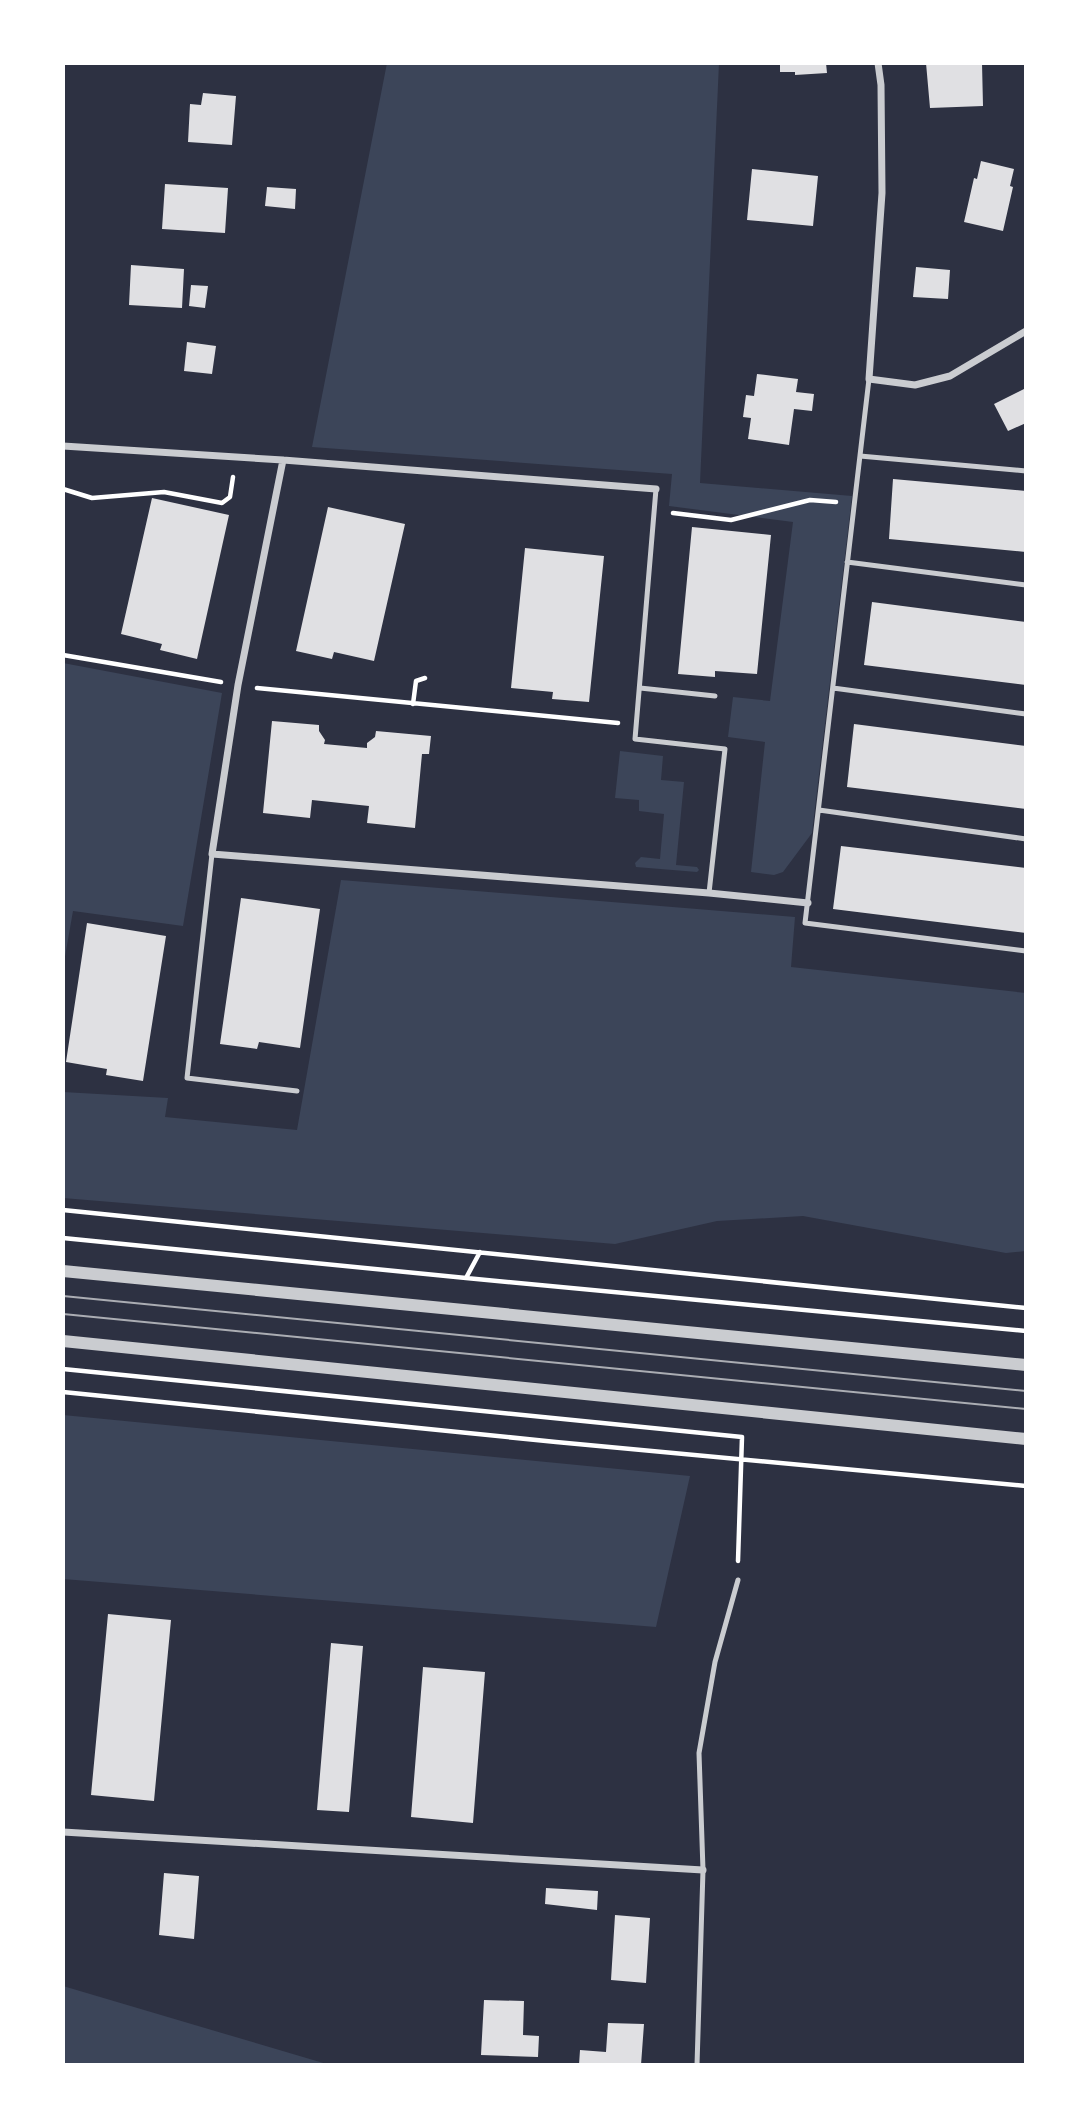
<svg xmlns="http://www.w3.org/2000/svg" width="1089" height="2128" viewBox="0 0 1089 2128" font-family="Literata,serif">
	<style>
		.green { fill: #3c4559 }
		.building { fill: #e0e0e3 }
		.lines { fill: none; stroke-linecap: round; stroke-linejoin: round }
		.path { stroke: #fff; stroke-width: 4.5 }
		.service { stroke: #caccd0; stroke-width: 5 }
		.minor { stroke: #caccd0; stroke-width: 7 }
		.tertiary { stroke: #caccd0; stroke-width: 12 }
		.tram { stroke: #abadb3; stroke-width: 2 }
	</style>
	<rect width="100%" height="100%" fill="#2d3142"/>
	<path class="green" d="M387,63H719L700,483L852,496L812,833L783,872L774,875L751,872L765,742L728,737L733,697L770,701L793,522L669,506L672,474L312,447Z
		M63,663L222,693L183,926L73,911L63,968Z
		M620,751L663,756L661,780L684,782L676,865L697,867L699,870L697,872L636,867L635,863L641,857L660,859L664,814L639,811V800L615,798Z
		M341,880L795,917L791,967L1026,993V1251L1006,1253L803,1216L717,1221L615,1244L63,1198V1092L168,1098L165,1117L297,1130Z
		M63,1415L690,1476L656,1627L63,1579Z
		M63,1986L330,2065H63Z"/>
	<path class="building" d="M780,63H826L827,73L795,75V72H780Z
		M926,63H982L983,106L930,108Z
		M203,93L236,96L232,145L188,142L190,104L201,105Z
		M981,161L1014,169L1010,186L1013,187L1003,231L964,222L974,178L977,179Z
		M752,169L818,176L813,226L747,220Z
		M165,184L228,188L225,233L162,229Z
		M267,187L296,189L295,209L265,206Z
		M131,265L184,269L182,308L129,305Z
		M916,267L950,270L948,299L913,297Z
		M191,285L208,286L205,308L189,306Z
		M187,342L216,346L212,374L184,371Z
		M757,374L798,379L796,392L814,394L812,411L794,409L789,445L748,439L751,418L743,417L746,395L754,396Z
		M1026,388V423L1008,431L994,404Z
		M893,479L1026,491V552L889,539Z
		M152,498L229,515L197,659L160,650L162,644L121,634Z
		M328,507L405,524L374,661L334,652L332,659L296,651Z
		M692,527L771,535L757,674L715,671V677L678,674Z
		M525,548L604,556L589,702L552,699L553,692L511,688Z
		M872,602L1026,622V685L864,665Z
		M272,721L319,725V731L325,740L324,744L367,748V743L375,737L376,731L431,736L429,754H422L415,828L367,823L369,806L312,800L310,818L263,813Z
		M854,724L1026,746V809L847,787Z
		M841,846L1026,868V933L833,909Z
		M241,898L320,909L300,1048L259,1042L257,1049L220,1044Z
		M87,923L166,936L143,1081L106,1075L107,1069L66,1062Z
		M108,1614L171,1620L154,1801L91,1795Z
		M331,1643L363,1646L349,1812L317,1810Z
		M423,1667L485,1672L473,1823L411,1817Z
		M164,1873L199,1876L194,1939L159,1935Z
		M546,1888L598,1891L597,1910L545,1904Z
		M615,1915L650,1918L646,1983L611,1980Z
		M484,2000L524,2001L523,2035L539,2036L538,2057L481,2055Z
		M608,2023L644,2024L641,2065H579L580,2050L606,2052Z"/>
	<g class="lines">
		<path class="path" d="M63,489L92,498L164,492L222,503L230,497L233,477
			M673,513L731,520L810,500L836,502
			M63,655L221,682
			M257,688L618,723
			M413,704L416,681L425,678
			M63,1210L1026,1308
			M63,1238L466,1278L480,1252
			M466,1278L1026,1331
			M63,1369L742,1437
			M63,1392L556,1442L1026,1486
			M738,1561L742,1437"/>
		<path class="service" d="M869,379L805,923L1026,951
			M860,456L1026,471
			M656,489L635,739L725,749L709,893
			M847,562L1026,585
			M640,688L715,696
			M833,688L1026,714
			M819,810L1026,839
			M212,854L187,1078L297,1091
			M697,2065L703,1870L699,1753L715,1662L738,1580"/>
		<path class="minor" d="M878,63L881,85L882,193L869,379L915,385L950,376L1026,331
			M63,446L283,460L656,489
			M283,460L238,685L212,854L709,893L808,903
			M63,1832L703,1870"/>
		<path class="tertiary" d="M63,1271L1026,1365
			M63,1341L1026,1439"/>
		<path class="tram" d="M63,1296L1026,1391
			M63,1314L1026,1409"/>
	</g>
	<rect width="1089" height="2128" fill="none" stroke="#ffffff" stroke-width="130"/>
</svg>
